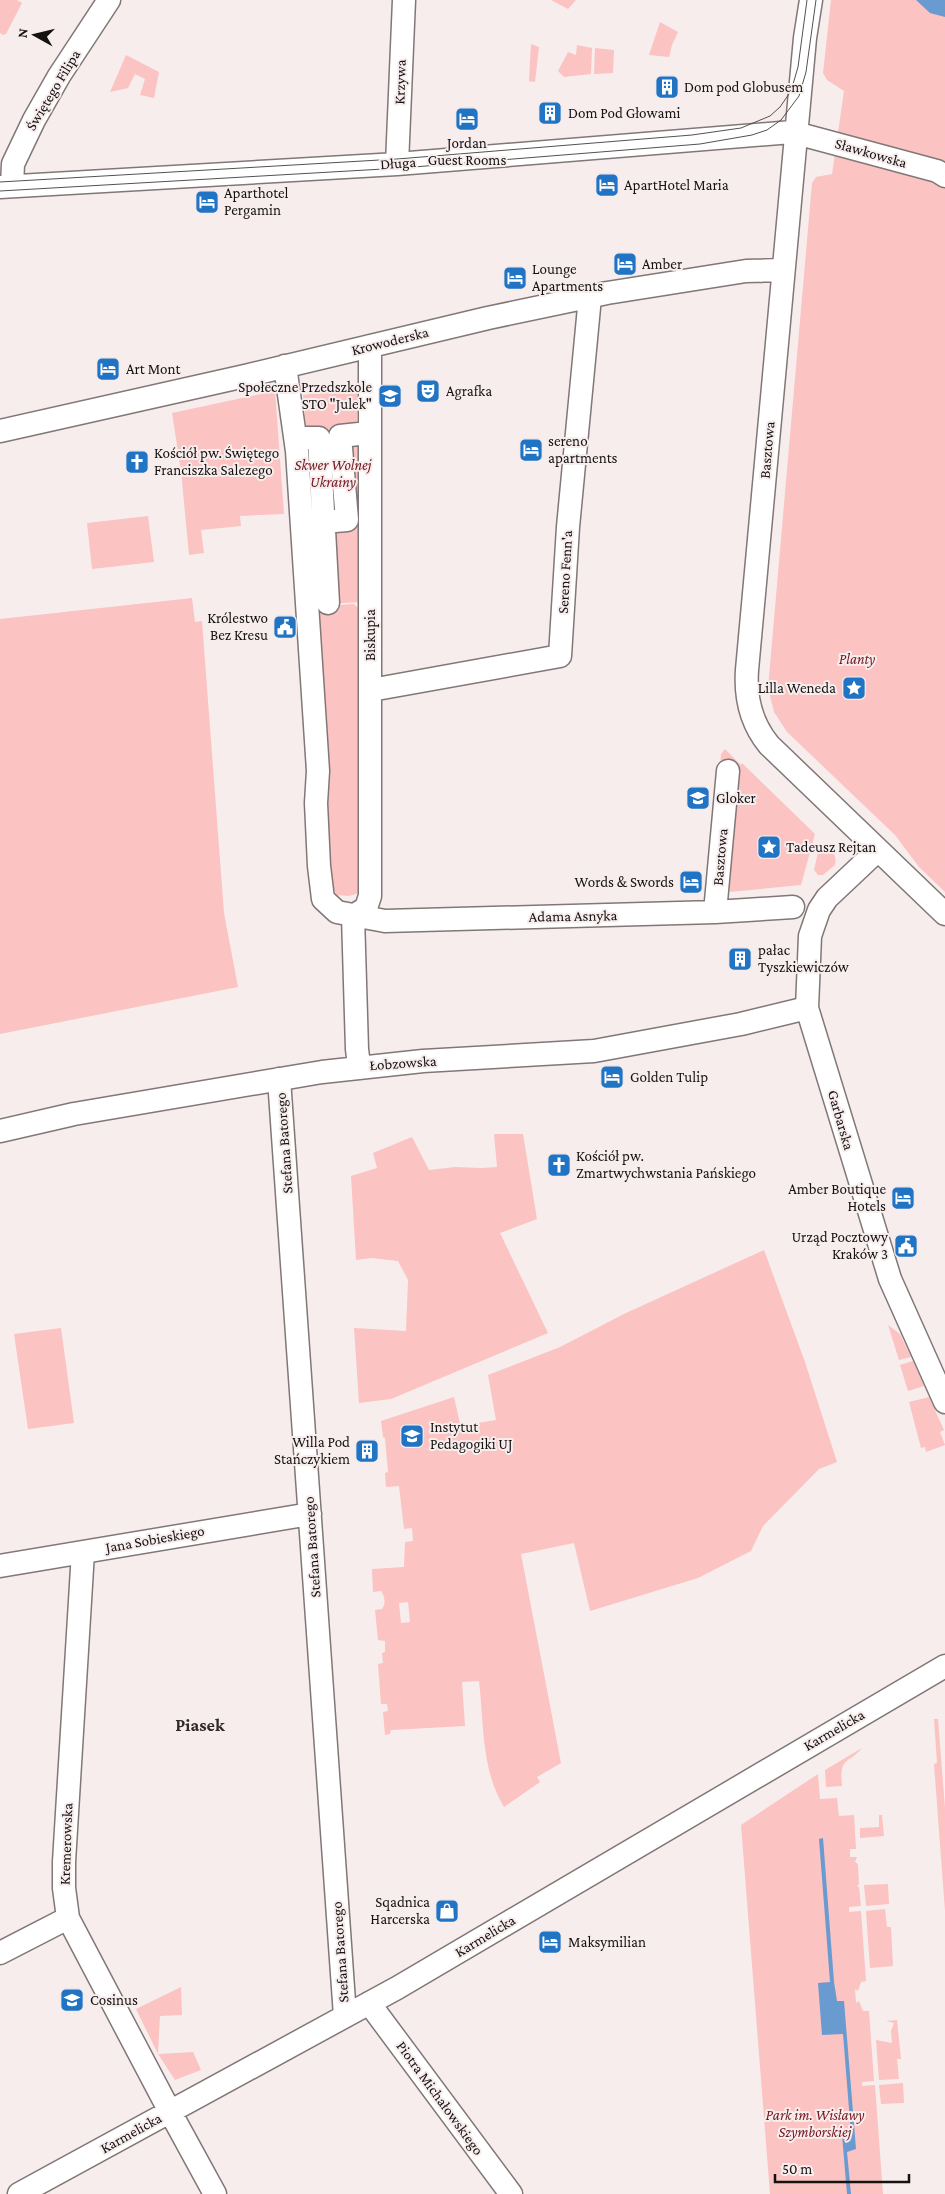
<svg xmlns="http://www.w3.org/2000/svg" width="945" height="2194" viewBox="0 0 945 2194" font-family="'Crimson Pro',serif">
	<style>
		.green { fill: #fbc3c1; fill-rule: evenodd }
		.water { fill: #699ad0 }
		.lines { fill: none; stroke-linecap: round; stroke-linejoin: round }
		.minor-casing { stroke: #817777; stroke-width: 25 }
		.minor { stroke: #fff; stroke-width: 22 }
		.tram { stroke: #565151; stroke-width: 1 }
		.labels { text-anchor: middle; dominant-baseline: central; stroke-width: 4; stroke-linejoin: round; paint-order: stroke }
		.street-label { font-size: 15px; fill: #151212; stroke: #f8eded }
		.poi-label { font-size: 15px; fill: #151212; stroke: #f8eded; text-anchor: start }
		.park-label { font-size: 15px; font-style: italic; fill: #721620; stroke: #f8eded }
		.quarter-label { font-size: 18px; font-weight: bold; fill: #322a2a; stroke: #f8eded }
	</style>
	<rect width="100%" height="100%" fill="#f8eded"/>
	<path class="green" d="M0,0H17L22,3L6,34L3,35L0,33Z
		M551,0H576L568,9Z
		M831,0H945V892L919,867L895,835L787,732L774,712L768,688L812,183L816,177L832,174L844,91L827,80L823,73Z
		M660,22L678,32L672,45L669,57L649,55Z
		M531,44L539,47L535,82L529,81Z
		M577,45L592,48L591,74L564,77L558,71L568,52L576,55Z
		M595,48L614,50L613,73L594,74Z
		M126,55L159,72L154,98L140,95L145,79L135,74L128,88L110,92Z
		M353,383L357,387V431L361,438L362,602L323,604L303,395L309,394L313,386Z
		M275,391L284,514L240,516L241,526L201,530L204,553L189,555L181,471L172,413Z
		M148,516L154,562L92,569L87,523Z
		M192,598L195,622L202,621L224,913L238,987L0,1034V619Z
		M354,604L361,611L359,893L349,896L337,895L331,886L313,607Z
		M725,749L741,765L742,763L815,834L801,885L730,892L729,888L740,771L720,769L721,754Z
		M822,846H826C833,851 837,855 835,865L823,875H818L814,870L819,848Z
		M494,1134H523L537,1219L500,1233L548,1333L391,1399L359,1403L354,1328L406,1331L408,1280L398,1261L371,1258L356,1260L351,1176L377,1168L373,1153L412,1137L429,1170L455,1167L482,1168L497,1167Z
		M764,1250L805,1362L837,1462L819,1469L763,1526L751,1551L698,1578L590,1611L574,1543L521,1554L561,1763L537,1777L540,1782L504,1807C481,1770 484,1723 479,1681L462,1682L465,1726L391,1730L390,1734L385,1735L383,1712L388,1711L387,1704H381L378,1664L383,1663L382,1653L385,1652V1641L378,1640L375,1610L382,1609C386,1604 385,1596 381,1591L373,1592L372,1569L404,1567L405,1542L413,1541L412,1528L404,1529L399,1486L386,1487L385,1473L388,1472L385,1438L383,1437L381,1421L454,1397L461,1428L475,1429L478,1423L496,1420L488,1375L560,1347L626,1313ZM408,1602L410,1622L401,1623L399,1603Z
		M888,1325L900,1334L911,1357L899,1360Z
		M61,1328L74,1423L28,1429L14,1334Z
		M913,1361L924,1386L908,1391L900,1365Z
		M929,1397L944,1430L940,1432L945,1445L926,1452L925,1447L921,1448L909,1402Z
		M934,1719H938L945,1808V1911L934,1764L937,1763Z
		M862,1748C849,1764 839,1756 842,1786L826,1787L825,1770Z
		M818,1774L820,1799L837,1798L839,1816L854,1815L856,1849H850V1857H857L855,1862L858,1864L859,1884L857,1886L859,1887L861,1906L849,1907V1912L861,1911L866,1981L861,1982L858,1991L855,1989L856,2003L859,2001L863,2011H869L874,2081L862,2082V2086L875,2085L883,2194H770L741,1825Z
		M879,1815H882L884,1836L860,1838V1828L879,1827Z
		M888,1884L889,1904L866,1906L864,1885Z
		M885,1909L887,1927H891L893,1966L870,1968L866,1911Z
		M181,1987L182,2015L160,2016L158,2054L193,2052L201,2070L175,2080L158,2054L136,2009Z
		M897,2020L901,2059H897L899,2079L879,2080L876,2040L892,2043L891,2031L894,2023L886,2021Z
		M903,2083L904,2103L881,2104L879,2085Z"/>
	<path class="water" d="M916,0H945V17L930,13Z
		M823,1838L834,1982L837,2001H844L856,2149L847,2152L851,2194H847L842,2135L851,2134L843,2034L822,2035L818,1983L830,1982L819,1839Z"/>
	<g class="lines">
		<g class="minor-casing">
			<path id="minor" d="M811,0L805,38L747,670C745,698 751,723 769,745L945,914
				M397,164L404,0
				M12,185L13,164L34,120L59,76L109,0
				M0,187L397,164L792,132L937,171L945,176
				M285,366L297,451L318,771L316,803L319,866L323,899L337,912L385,921L715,912L793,907
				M0,431L245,376L488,318L607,293L746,271L783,270
				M304,438H319L328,603
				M323,522L347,520L340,436L359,434
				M371,690L560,656L568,527L590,297
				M878,850L827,898L819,910L810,936L807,1008L890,1279L945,1402
				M715,912L728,771
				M353,916L366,908L370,896V346
				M353,916L357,1049L359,1066
				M279,1079L345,2016
				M0,1131L74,1114L322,1072L423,1061L594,1051L741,1024L807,1008
				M83,1552L64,1862V1888L68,1918L168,2108L215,2194
				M0,1566L310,1514
				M0,1953L68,1918
				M369,2003L511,2194
				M19,2194L397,1988L945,1666"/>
		</g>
		<use href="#minor" class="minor"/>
		<path class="tram" d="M0,182L397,159L692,135L741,128L770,116L780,107L791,91L798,67L807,0
			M0,191L401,168L700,144L752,135L767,130L781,120L799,96L806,72L816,0"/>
	</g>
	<defs>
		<g id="building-square" transform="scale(1.25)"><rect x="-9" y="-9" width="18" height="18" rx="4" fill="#2174c3" stroke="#f8eded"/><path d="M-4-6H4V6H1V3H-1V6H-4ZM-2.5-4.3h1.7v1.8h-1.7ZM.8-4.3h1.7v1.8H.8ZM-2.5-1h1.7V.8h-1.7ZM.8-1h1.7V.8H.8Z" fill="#fff"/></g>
		<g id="hotel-square" transform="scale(1.25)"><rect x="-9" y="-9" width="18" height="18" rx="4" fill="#2174c3" stroke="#f8eded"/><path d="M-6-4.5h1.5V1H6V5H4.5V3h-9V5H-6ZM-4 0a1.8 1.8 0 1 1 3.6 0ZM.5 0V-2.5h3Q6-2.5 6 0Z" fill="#fff"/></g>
		<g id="theatre-square" transform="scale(1.25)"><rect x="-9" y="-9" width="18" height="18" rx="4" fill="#2174c3" stroke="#f8eded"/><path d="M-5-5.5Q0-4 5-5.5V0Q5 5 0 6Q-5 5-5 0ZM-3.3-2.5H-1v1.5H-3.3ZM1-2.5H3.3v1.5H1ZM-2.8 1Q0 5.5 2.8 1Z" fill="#fff"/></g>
		<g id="school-square" transform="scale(1.25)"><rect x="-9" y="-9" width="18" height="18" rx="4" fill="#2174c3" stroke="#f8eded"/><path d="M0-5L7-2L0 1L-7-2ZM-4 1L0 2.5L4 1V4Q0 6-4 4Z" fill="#fff"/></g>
		<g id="church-square" transform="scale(1.25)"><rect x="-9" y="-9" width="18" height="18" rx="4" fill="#2174c3" stroke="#f8eded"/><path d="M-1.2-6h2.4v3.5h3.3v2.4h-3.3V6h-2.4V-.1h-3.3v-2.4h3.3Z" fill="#fff"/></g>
		<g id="civic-square" transform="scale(1.25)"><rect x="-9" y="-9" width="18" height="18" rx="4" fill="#2174c3" stroke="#f8eded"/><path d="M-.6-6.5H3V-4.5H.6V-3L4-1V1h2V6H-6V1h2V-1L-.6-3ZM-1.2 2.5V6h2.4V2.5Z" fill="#fff"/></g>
		<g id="sight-square" transform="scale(1.25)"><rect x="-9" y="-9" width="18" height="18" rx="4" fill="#2174c3" stroke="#f8eded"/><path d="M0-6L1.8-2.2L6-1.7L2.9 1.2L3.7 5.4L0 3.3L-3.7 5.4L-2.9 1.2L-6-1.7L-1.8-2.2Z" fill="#fff"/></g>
		<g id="university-square" transform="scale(1.25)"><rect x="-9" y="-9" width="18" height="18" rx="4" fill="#2174c3" stroke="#f8eded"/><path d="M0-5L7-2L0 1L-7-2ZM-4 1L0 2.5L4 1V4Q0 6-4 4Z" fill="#fff"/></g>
		<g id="shop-square" transform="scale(1.25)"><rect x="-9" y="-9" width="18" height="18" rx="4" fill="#2174c3" stroke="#f8eded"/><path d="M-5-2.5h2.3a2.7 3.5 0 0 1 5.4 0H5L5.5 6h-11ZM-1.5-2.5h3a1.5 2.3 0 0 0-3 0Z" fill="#fff"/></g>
	</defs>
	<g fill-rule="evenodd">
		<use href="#building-square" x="667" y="87"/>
		<use href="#building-square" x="550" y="113"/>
		<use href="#hotel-square" x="467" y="119"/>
		<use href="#hotel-square" x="607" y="185"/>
		<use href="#hotel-square" x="207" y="202"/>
		<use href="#hotel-square" x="625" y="264"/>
		<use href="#hotel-square" x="515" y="278"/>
		<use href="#hotel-square" x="108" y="369"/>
		<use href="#theatre-square" x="428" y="391"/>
		<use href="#school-square" x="390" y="396"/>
		<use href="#hotel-square" x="531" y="450"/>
		<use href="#church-square" x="137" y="462"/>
		<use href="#civic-square" x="285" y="627"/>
		<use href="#sight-square" x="854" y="688"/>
		<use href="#school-square" x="698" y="798"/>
		<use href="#sight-square" x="769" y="847"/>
		<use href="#hotel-square" x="691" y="882"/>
		<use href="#building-square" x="740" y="959"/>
		<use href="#hotel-square" x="612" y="1077"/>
		<use href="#church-square" x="559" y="1165"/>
		<use href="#hotel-square" x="903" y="1198"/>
		<use href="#civic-square" x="906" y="1246"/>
		<use href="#university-square" x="412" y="1436"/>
		<use href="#building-square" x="367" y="1451"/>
		<use href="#shop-square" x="447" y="1911"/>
		<use href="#hotel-square" x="550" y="1942"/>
		<use href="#school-square" x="72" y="2000"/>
	</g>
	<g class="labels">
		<g class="street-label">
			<text transform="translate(400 82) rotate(-88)">Krzywa</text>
			<text transform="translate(53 90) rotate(-59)">Świętego Filipa</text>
			<text transform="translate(871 153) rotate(16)">Sławkowska</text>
			<text transform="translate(398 163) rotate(-4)">Długa</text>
			<text transform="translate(390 341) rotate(-14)">Krowoderska</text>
			<text transform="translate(767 450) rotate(-85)">Basztowa</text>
			<text transform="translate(565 572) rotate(-87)">Sereno Fenn'a</text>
			<text transform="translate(370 635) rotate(-90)">Biskupia</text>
			<text transform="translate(720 857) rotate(-85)">Basztowa</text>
			<text transform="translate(573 916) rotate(-1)">Adama Asnyka</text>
			<text transform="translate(403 1063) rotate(-4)">Łobzowska</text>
			<text transform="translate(841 1120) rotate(74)">Garbarska</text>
			<text transform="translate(284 1143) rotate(-94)">Stefana Batorego</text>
			<text transform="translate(155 1539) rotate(-10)">Jana Sobieskiego</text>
			<text transform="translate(312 1547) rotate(-94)">Stefana Batorego</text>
			<text transform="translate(834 1730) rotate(-30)">Karmelicka</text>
			<text transform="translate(66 1844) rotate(-88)">Kremerowska</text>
			<text transform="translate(485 1936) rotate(-31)">Karmelicka</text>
			<text transform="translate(340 1952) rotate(-94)">Stefana Batorego</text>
			<text transform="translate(440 2098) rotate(54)">Piotra Michałowskiego</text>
			<text transform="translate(131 2133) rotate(-29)">Karmelicka</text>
		</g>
		<g class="poi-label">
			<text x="684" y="87">Dom pod Globusem</text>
			<text x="568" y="113">Dom Pod Głowami</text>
			<text x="467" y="143" text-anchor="middle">Jordan<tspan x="467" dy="17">Guest Rooms</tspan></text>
			<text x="624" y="185">ApartHotel Maria</text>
			<text x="224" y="193">Aparthotel<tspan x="224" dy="17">Pergamin</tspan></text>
			<text x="642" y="264">Amber</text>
			<text x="532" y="269">Lounge<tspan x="532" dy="17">Apartments</tspan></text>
			<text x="126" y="369">Art Mont</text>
			<text x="372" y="387" text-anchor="end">Społeczne Przedszkole<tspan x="372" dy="17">STO "Julek"</tspan></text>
			<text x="446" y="391">Agrafka</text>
			<text x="548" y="441">sereno<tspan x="548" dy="17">apartments</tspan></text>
			<text x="154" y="453">Kościół pw. Świętego<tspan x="154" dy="17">Franciszka Salezego</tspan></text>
			<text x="268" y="618" text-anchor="end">Królestwo<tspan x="268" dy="17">Bez Kresu</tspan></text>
			<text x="836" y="688" text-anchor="end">Lilla Weneda</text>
			<text x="716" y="798">Gloker</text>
			<text x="786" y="847">Tadeusz Rejtan</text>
			<text x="674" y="882" text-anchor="end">Words &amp; Swords</text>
			<text x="758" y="950">pałac<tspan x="758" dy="17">Tyszkiewiczów</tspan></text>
			<text x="630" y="1077">Golden Tulip</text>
			<text x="576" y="1156">Kościół pw.<tspan x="576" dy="17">Zmartwychwstania Pańskiego</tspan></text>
			<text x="886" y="1189" text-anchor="end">Amber Boutique<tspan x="886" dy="17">Hotels</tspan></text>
			<text x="888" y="1237" text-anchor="end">Urząd Pocztowy<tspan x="888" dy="17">Kraków 3</tspan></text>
			<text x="430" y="1427">Instytut<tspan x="430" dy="17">Pedagogiki UJ</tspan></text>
			<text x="350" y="1442" text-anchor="end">Willa Pod<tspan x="350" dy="17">Stańczykiem</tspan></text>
			<text x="430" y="1902" text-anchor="end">Sqadnica<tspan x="430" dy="17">Harcerska</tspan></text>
			<text x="568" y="1942">Maksymilian</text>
			<text x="90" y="2000">Cosinus</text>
		</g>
		<g class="park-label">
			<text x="333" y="465">Skwer Wolnej<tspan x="333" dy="17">Ukrainy</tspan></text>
			<text x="857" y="659">Planty</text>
			<text x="815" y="2115">Park im. Wisławy<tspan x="815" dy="17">Szymborskiej</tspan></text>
		</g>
		<g class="quarter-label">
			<text x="200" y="1725">Piasek</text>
		</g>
	</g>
	<g transform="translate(35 35) rotate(278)" stroke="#f8eded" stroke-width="4" paint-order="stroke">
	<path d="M0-4L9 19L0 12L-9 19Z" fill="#151212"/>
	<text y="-8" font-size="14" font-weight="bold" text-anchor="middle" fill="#151212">N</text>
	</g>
	<path d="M775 2174v8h134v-8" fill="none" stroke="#151212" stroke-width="2.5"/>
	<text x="782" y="2174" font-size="15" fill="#151212" stroke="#f8eded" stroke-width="4" paint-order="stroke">50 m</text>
</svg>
